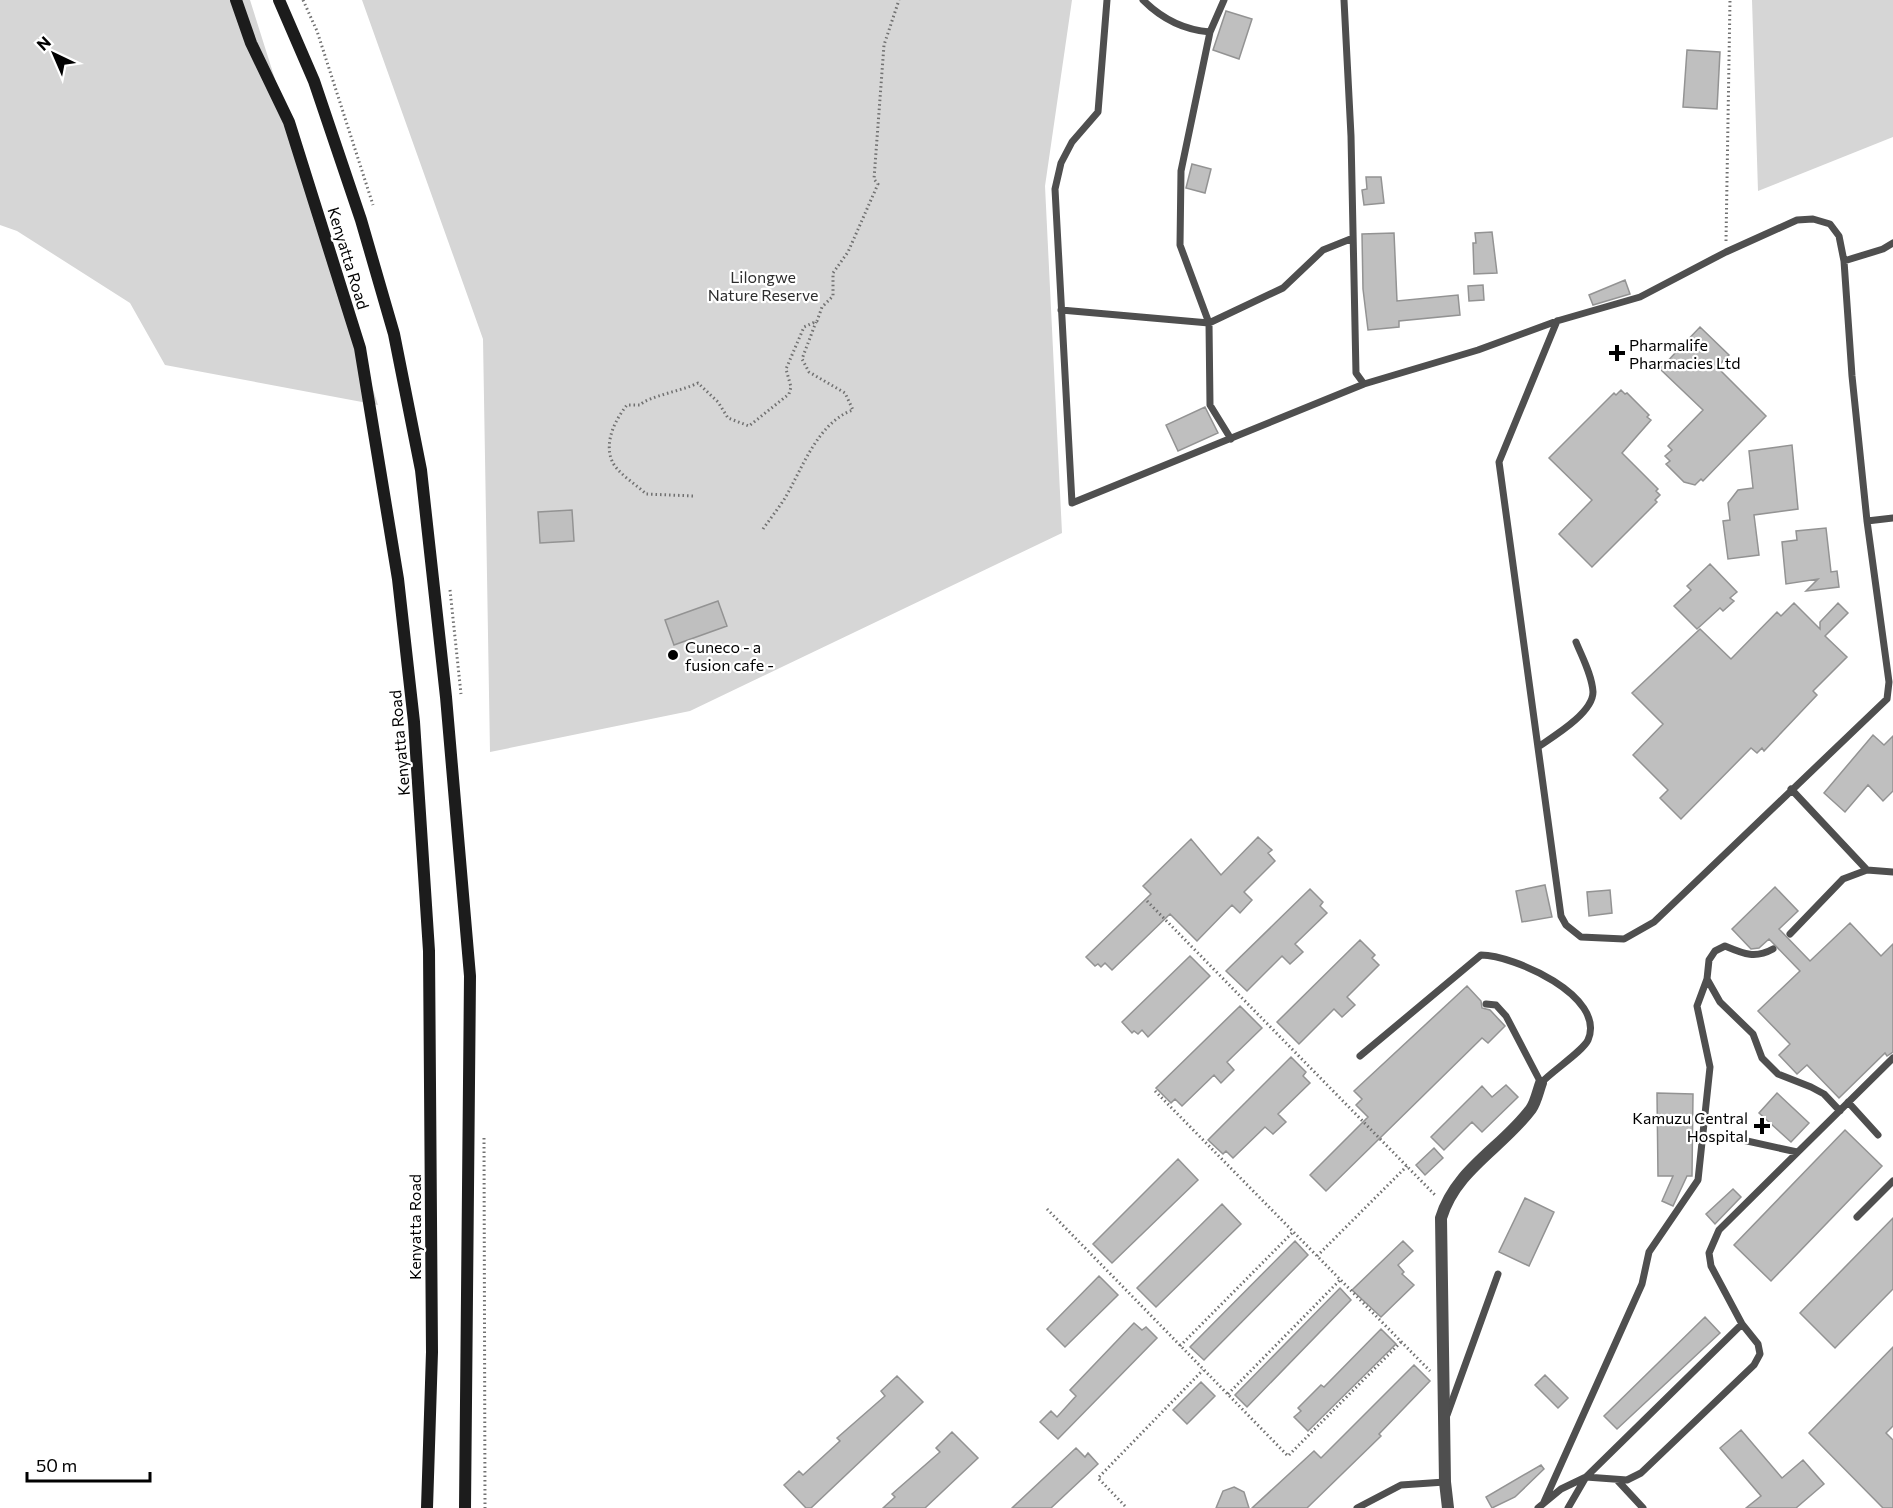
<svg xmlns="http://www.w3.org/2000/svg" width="1893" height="1508" viewBox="0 0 1893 1508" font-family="Commissioner,sans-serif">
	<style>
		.green { fill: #d6d6d6 }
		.building { fill: #bfbfbf; stroke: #939393; stroke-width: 1.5 }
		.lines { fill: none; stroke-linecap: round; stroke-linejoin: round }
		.path { stroke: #717171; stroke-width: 3; stroke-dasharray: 1.5 3; stroke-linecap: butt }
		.lane { stroke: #4f4f4f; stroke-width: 7 }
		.street { stroke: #4f4f4f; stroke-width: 12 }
		.secondary { stroke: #1c1c1c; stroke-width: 12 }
		.poi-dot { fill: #000; stroke: #fff; stroke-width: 2 }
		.labels { text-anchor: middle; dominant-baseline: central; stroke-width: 4.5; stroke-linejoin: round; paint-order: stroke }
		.street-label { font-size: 16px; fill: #000; stroke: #fff }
		.park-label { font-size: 16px; fill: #2d2d2d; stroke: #fff }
		.poi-label { font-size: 16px; fill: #000; stroke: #fff; text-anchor: start }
	</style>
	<rect width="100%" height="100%" fill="#fff"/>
	<path class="green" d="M0,0H250L378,405L165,365L130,303L17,231L0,225Z
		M362,0H1072L1045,186L1062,533L690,711L490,752L483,339Z
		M1752,0H1893V137L1758,191Z"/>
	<path class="building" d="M1226,11L1252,19L1239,59L1213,50Z
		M1687,50L1720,52L1717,109L1683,107Z
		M1192,164L1211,169L1205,193L1186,188Z
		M1366,177H1381L1384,203L1364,205L1362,190L1367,189Z
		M1492,232L1497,273L1474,274L1473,243H1476L1475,233Z
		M1394,233L1397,301L1458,295L1460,315L1399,321V327L1368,330L1363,289L1362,234Z
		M1625,280L1630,294L1593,305L1589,295Z
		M1483,285L1484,300L1469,301L1468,286Z
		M1700,327L1729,355L1717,367L1766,416L1703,481L1701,479L1695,485L1684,482L1666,464L1670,461L1665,456L1672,450L1668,446L1703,410L1660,369Z
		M1621,390L1625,394L1627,393L1649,415L1647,417L1651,420L1622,453L1658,489L1656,491L1660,495L1655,500L1657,502L1592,567L1559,534L1592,500L1549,458L1614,393L1616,395Z
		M1205,407L1218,433L1178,451L1166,425Z
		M1792,445L1798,509L1754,515L1759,555L1728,559L1723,521L1730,520L1728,503L1738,490L1753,488L1749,451Z
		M572,510L574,541L540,543L538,512Z
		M1826,528L1831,572L1837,571L1839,587L1806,591L1818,579L1786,584L1782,542L1797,540L1796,531Z
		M1710,564L1737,592L1730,598L1734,601L1723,611L1720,608L1697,629L1674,606L1691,590L1687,586Z
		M718,601L727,626L674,645L665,620Z
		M1794,603L1820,629V622L1838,603L1848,613L1825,636L1847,657L1813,691L1817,695L1764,751L1762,748L1757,753L1751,748L1681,819L1660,798L1668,790L1633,755L1663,724L1632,693L1700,629L1731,659L1777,612L1781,616Z
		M1873,735L1884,745L1893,736V791L1883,801L1868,785L1845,812L1824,793Z
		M1258,837L1272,850L1268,853L1275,861L1244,892L1252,900L1240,913L1232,905L1197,941L1170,914L1112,970L1105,963L1101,967L1098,964L1095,966L1086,957L1151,894L1143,886L1191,839L1221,875Z
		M1545,885L1552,917L1522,922L1516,891Z
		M1775,887L1798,911L1779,929L1810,961L1850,923L1881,956L1893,944V1052L1887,1056L1885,1053L1839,1098L1807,1065L1797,1074L1779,1055L1790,1044L1758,1011L1800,971L1769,939L1759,948L1751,949L1732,929Z
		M1310,889L1323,902L1320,906L1327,913L1295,944L1303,952L1290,964L1282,956L1247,991L1226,971Z
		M1610,890L1612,913L1589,916L1587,892Z
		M1360,940L1375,955L1372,958L1379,965L1347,997L1355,1005L1342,1017L1334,1009L1299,1044L1277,1022Z
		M1190,956L1210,976L1148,1037L1142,1030L1138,1034L1134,1031L1132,1033L1122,1022Z
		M1467,986L1481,1001L1482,1008L1490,1010L1505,1026L1488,1043L1482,1038L1326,1191L1310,1175L1368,1117L1356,1105L1362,1099L1354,1091Z
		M1240,1006L1262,1028L1227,1062L1234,1070L1221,1083L1214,1075L1182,1106L1175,1099L1171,1103L1156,1088Z
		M1291,1057L1306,1072L1303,1076L1310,1083L1278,1114L1286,1122L1273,1134L1265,1127L1233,1158L1226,1151L1223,1154L1208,1140Z
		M1506,1085L1518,1097L1482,1132L1472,1122L1444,1150L1431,1137L1482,1086L1492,1097Z
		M1657,1093L1693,1094L1692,1176H1687L1673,1206L1662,1201L1673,1176H1658Z
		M1777,1093L1809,1123L1791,1142L1759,1113Z
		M1845,1130L1882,1166L1771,1281L1734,1245Z
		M1434,1148L1443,1158L1425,1175L1416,1165Z
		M1178,1159L1198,1180L1112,1263L1093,1244Z
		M1733,1189L1741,1197L1715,1224L1706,1214Z
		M1525,1198L1554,1212L1529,1266L1499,1252Z
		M1222,1204L1241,1224L1156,1307L1137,1288Z
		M1893,1218V1289L1835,1348L1800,1313Z
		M1295,1241L1308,1255L1204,1360L1190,1347Z
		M1403,1241L1413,1251L1398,1265L1404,1272L1402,1274L1414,1285L1381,1317L1352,1290Z
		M1099,1276L1118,1295L1065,1347L1047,1329Z
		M1340,1288L1351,1300L1247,1407L1235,1395Z
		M1705,1317L1720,1333L1617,1429L1604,1416Z
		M1134,1323L1142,1330L1146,1327L1157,1338L1058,1439L1040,1422L1051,1411L1057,1417L1076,1396L1070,1390Z
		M1381,1329L1396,1344L1308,1431L1294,1417L1301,1411L1298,1408L1321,1385L1324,1387Z
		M1893,1347V1426L1886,1433L1893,1440V1508H1883L1809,1433Z
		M1414,1365L1430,1381L1379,1434L1381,1436L1307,1508H1252L1314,1451L1321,1458Z
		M1545,1375L1568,1398L1558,1408L1535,1385Z
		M897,1376L923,1402L811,1508H806L784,1485L799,1471L803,1475L840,1441L837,1438L885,1396L881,1391Z
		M1201,1382L1215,1396L1187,1424L1173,1410Z
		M1741,1430L1782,1478L1803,1460L1824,1484L1796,1508H1746L1761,1496L1720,1448Z
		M952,1432L978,1458L925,1508H883L895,1497L892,1494L940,1452L936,1448Z
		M1076,1448L1085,1457L1088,1453L1098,1464L1051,1508H1012Z
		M1541,1465L1544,1469L1515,1497L1492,1508L1486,1497Z
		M1234,1487L1244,1492L1249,1508H1216L1223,1491Z"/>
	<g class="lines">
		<path class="path" d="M303,0L317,31L373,205
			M1726,241L1730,0
			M693,496L646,494C637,485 617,473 612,461C604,442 615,420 627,405H640C649,396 682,391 698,383L718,402L728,418L749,426L789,394L791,387L786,369L804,327L817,321L822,307L833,296V273L848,252L878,184L874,179L884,45L899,0
			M763,529C770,519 778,509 785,498C802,469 818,422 853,410L845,393L809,372L802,359L816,322
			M450,590L461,694
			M1147,901L1435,1195
			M1155,1091L1430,1371
			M484,1138L485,1508
			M1047,1209L1288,1456L1401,1342
			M1317,1256L1407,1166
			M1180,1346L1293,1232
			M1228,1394L1340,1280
			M1125,1506L1098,1478L1203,1370"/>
		<path class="lane" d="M1107,0L1098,112L1072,142L1061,163L1055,189L1072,503L1364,384
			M1143,0C1162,19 1184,30 1210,32
			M1224,0L1210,32L1181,171L1180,245L1209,323L1210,405L1231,439
			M1344,0L1351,136L1356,373L1364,384L1478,350L1557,321L1640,297L1726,252L1797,220L1813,219L1830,224L1839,236L1844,261L1852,376L1867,521L1893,518
			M1844,261L1883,249L1893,243
			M1061,310L1209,323L1283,288L1323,250L1353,238
			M1557,321L1499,462L1561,916L1566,925L1581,937L1624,939L1654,922L1887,699L1889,682L1867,521
			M1538,747C1554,736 1593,713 1593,692C1592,675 1582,657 1576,642
			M1791,789L1867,870
			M1790,934L1843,879L1867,870L1893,872
			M1707,979L1720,1002L1753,1034L1762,1058L1778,1074L1811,1087L1824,1094L1840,1111
			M1360,1056L1481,955C1513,955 1607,996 1588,1040C1583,1051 1552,1071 1541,1083L1506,1016L1496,1005L1486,1004
			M1848,1102L1878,1135
			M1703,1137L1738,1139L1797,1152
			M1857,1217L1893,1181
			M1447,1415L1498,1274
			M1586,1477L1627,1480L1641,1473L1754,1365L1760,1354L1758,1344L1742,1324L1711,1266L1709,1253L1719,1230L1893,1058
			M1618,1481L1643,1508
			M1544,1502L1642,1284L1649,1252L1698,1180L1710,1067L1697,1006L1707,979L1709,960L1715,951L1725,946C1744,954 1755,959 1773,949
			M1357,1508L1401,1485L1445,1482
			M1538,1508L1561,1489L1586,1477L1742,1324
			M1568,1508L1586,1477"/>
		<path class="street" d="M1448,1508L1445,1482L1441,1218C1456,1169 1502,1148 1531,1109C1536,1102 1538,1091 1541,1083"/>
		<path class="secondary" d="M236,0L251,43L289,122L360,348L398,579L414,722L429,951L432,1352L427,1508
			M279,0L314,81L361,220L394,334L421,470L446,697L470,976L465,1508"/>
	</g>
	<g class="poi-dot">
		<path d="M1614 344h6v6h6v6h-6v6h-6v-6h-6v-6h6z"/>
		<circle cx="673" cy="655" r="6"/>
		<path d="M1759 1117h6v6h6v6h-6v6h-6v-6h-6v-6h6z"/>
	</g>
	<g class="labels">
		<g class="street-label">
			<text transform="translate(349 258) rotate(73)">Kenyatta Road</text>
			<text transform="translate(399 743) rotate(-95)">Kenyatta Road</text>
			<text transform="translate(414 1227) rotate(-90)">Kenyatta Road</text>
		</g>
		<g class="park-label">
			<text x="763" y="276">Lilongwe<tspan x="763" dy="18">Nature Reserve</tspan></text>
		</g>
		<g class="poi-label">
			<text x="1629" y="344">Pharmalife<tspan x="1629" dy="18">Pharmacies Ltd</tspan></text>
			<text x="685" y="646">Cuneco - a<tspan x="685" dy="18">fusion cafe -</tspan></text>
			<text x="1748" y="1117" text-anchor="end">Kamuzu Central<tspan x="1748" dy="18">Hospital</tspan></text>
		</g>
	</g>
	<g transform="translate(54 54) rotate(316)" stroke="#ffffff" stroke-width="4.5" paint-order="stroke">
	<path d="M0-4.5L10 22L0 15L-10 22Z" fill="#000000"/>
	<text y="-9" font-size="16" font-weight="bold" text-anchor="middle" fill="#000000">N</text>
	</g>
	<path d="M27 1472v9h123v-9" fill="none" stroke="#000000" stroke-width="3"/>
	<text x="36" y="1472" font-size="18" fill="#000000" stroke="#ffffff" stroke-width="4.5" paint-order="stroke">50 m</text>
</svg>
